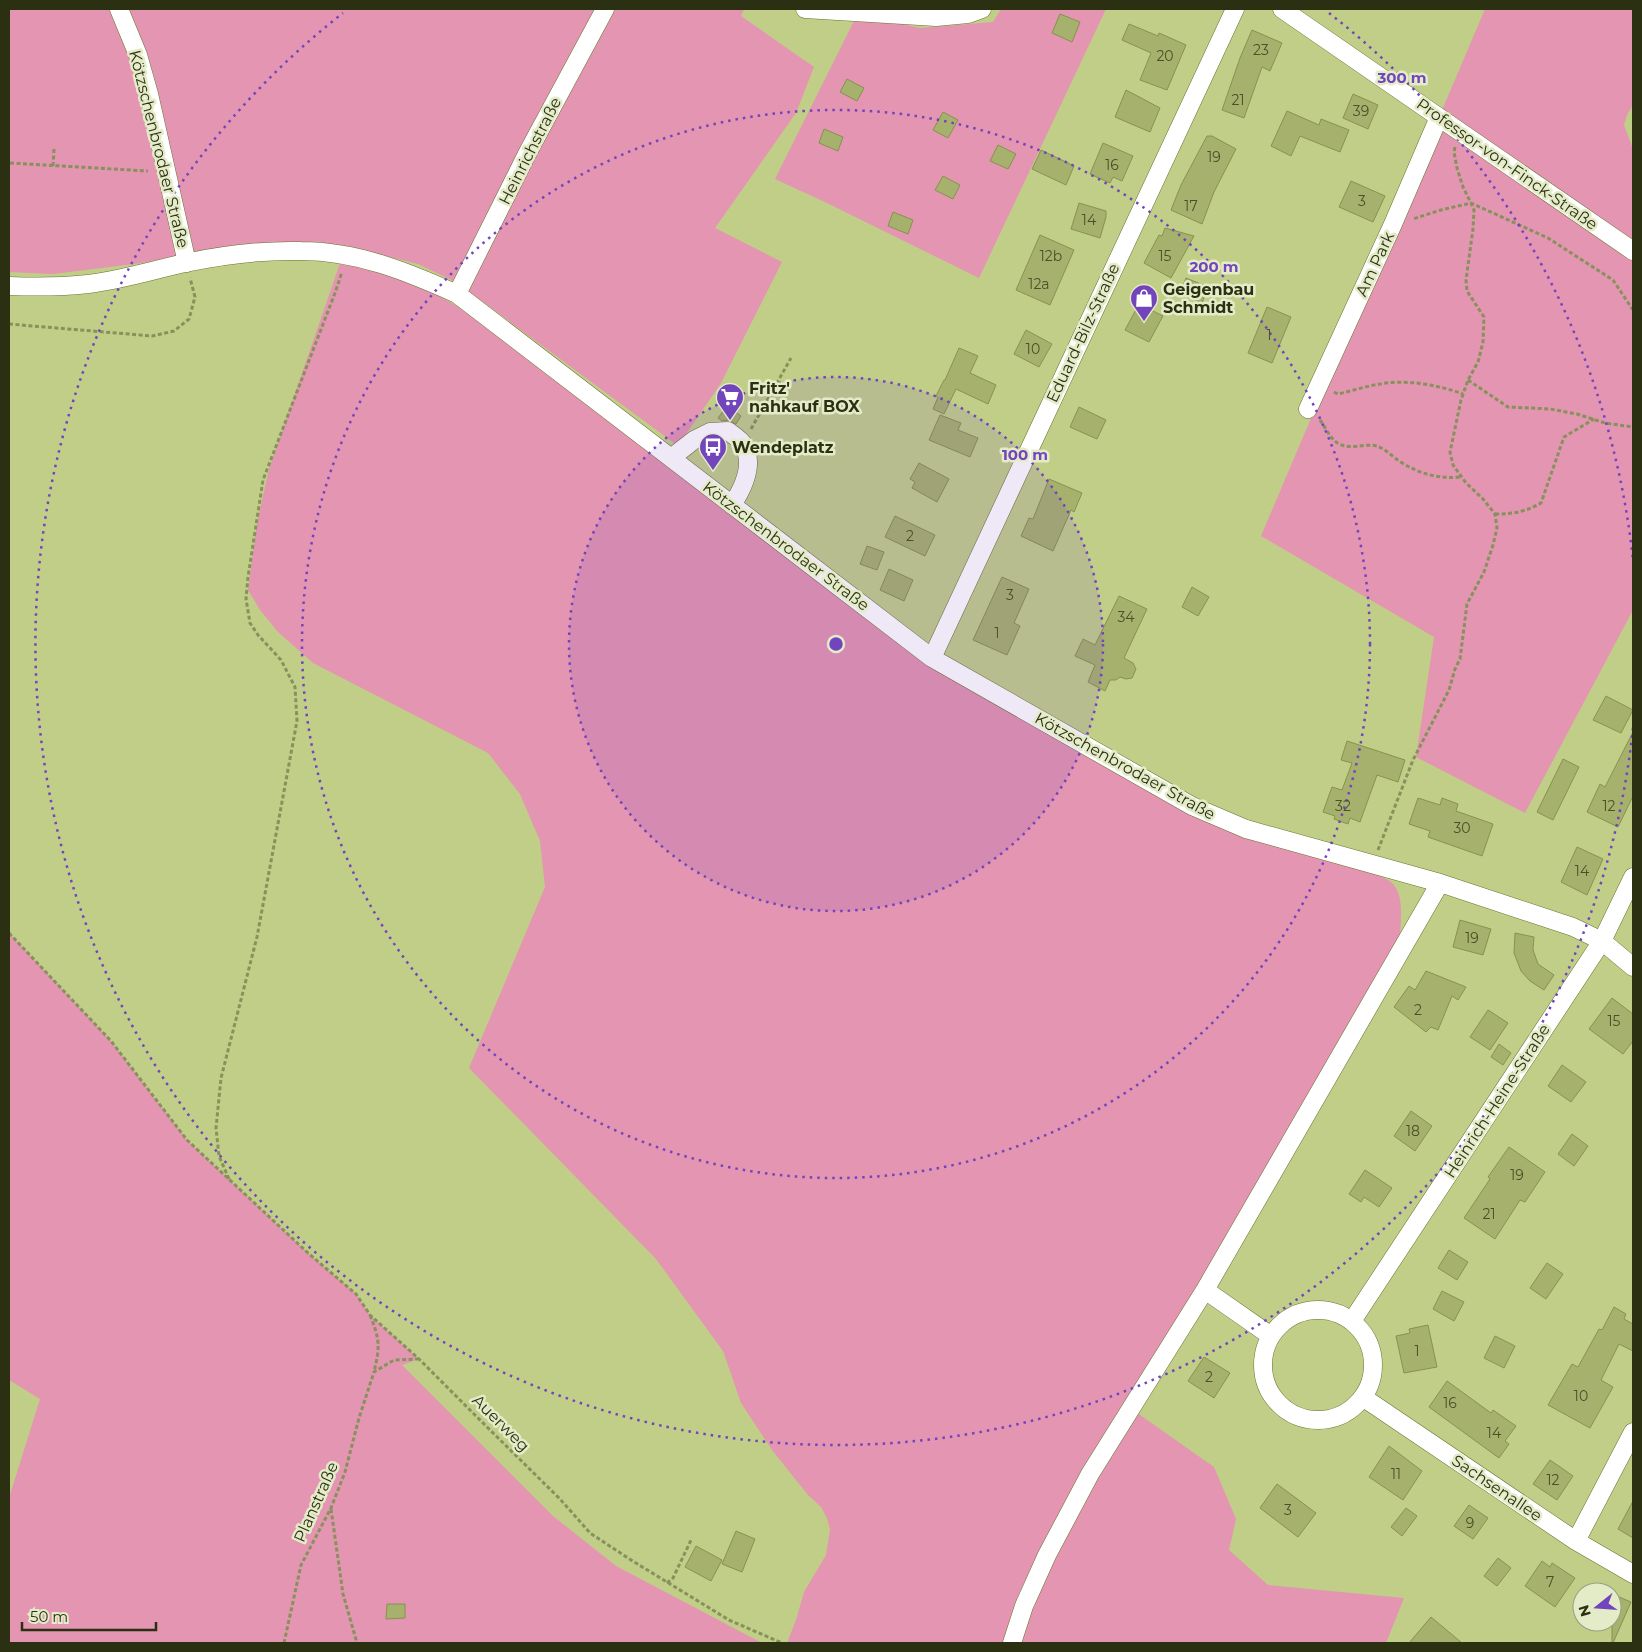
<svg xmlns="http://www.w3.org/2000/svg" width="1642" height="1652" viewBox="0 0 1642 1652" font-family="Montserrat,sans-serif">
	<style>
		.green { fill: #e395b1 }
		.building { fill: #a5b16c; stroke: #86924e }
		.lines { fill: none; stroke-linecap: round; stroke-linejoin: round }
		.minor-casing { stroke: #68722e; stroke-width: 19 }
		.path { stroke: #87915b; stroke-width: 3; stroke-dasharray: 4 2.5; stroke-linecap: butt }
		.minor { stroke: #fff; stroke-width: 18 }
		.ring { fill: none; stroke: #7245bd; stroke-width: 2.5; stroke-dasharray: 2.5 5 }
		.labels { text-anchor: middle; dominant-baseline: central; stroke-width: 5; stroke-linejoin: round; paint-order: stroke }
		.number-label { font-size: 14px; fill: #4a5029 }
		.street-label { font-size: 16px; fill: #2b3013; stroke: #e4ebc8 }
		.poi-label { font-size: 16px; font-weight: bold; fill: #2b3013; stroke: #e4ebc8; text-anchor: start }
		.centre { fill: #7245bd; stroke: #e4ebc8; stroke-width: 2.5 }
		.ring-label { font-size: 15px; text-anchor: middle; font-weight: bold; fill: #7245bd; stroke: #e4ebc8; stroke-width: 5; stroke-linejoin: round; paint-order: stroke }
	</style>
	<rect width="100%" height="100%" fill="#c1ce88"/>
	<path class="green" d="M9,9H744L741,16L814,67L796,113L715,228L782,262L721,383L678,446L456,282L418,264L390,257L347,246L296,242L235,246L142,263L53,274L9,272Z
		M1001,9H1106L979,278L829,204L775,179L855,19L903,24L920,28L993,22Z
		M1485,9H1633V105L1627,115L1624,125L1633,149V240L1631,242L1633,243V610L1525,813L1416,757L1434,637L1261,536Z
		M340,263C356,267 373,270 389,274C423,285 455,304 484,324L917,656L1116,769L1356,868C1366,871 1377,874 1386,879C1407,889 1400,921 1400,940L1133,1410L1214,1467L1236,1519L1229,1550L1268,1585L1404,1598L1386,1643H787L796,1620L804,1592L826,1555L830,1530L827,1518L821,1507L808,1495L772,1450L741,1403L723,1351L656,1259L469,1068L545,887L540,841L520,794L488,753L313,663L278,632L260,610L248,590L257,523L269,469Z
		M9,933L111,1041L187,1140L308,1253L356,1294L370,1315L419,1359L402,1365L553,1516L616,1566L762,1643H9V1498L40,1399L9,1380Z"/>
	<path class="building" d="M1060,14L1080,22L1072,42L1052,33Z
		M1129,24L1158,36L1159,33L1186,45L1167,90L1140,80L1151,53L1122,40Z
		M1252,30L1282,43L1270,71L1262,67L1244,118L1222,110L1240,58Z
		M847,79L864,88L857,101L840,92Z
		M1126,90L1160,108L1150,132L1115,117Z
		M1353,94L1378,105L1368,129L1343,118Z
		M1287,111L1319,125L1321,119L1349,130L1340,152L1300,136L1291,156L1271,146Z
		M943,112L958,120L948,138L933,130Z
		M824,129L843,137L838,151L819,143Z
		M1207,136H1212L1236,149L1214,192L1202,224L1171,210L1181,185Z
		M1103,143L1133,156L1122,181L1113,177L1110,183L1090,174Z
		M998,145L1016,154L1008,169L990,161Z
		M1041,150L1074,166L1066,185L1032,169Z
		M943,176L960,185L953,199L935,190Z
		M1351,181L1385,196L1373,222L1339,207Z
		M1079,203L1106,211V217L1100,238L1071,229Z
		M893,212L913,220L908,234L888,226Z
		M1165,228L1194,236L1171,278L1144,263L1159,235L1162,236Z
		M1040,235L1074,250L1050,305L1016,290Z
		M1186,278L1208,287L1202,303L1180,294Z
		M1139,304L1163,316L1149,342L1125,330Z
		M1267,307L1291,317L1272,363L1248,353Z
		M1026,330L1052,344L1039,367L1014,354Z
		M959,348L978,356L970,373L996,385L988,404L956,389L944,414L933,409L938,397L936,396L944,380H945Z
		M727,406L741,416L736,424L728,420L722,421L718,418Z
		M1079,407L1106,420L1097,439L1070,427Z
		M940,415L961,423L958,430L978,438L970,457L929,440Z
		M919,463L949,479L937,502L912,488L915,482L910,479Z
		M1049,479L1082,493L1074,512L1071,510L1053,551L1021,536L1029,518L1033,519Z
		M895,516L935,535L925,556L885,537Z
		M867,546L884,552L877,570L860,564Z
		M889,569L913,580L904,601L880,590Z
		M1002,577L1029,589L1014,623L1020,626L1007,655L973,640Z
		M1192,587L1209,597L1198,616L1182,607Z
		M1119,596L1147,609L1124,658L1133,663L1136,669L1132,678L1126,679L1120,677L1116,680H1110L1105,691L1088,682L1095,665L1075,656L1083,639L1095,645Z
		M1606,696L1633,710L1621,733L1593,720Z
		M1633,732V796L1618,827L1587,812L1600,784L1605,787Z
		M1347,741L1405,760L1398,782L1377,775L1360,822L1350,818L1348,824L1334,819L1335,816L1323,812L1332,787L1342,790L1352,763L1341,760Z
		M1563,759L1579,767L1553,820L1537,812Z
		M1418,798L1440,805L1442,798L1458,804L1456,811L1493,824L1482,856L1428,837L1430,831L1409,824Z
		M1577,847L1603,859L1587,895L1561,882Z
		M1460,920L1491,929L1483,955L1453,947Z
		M1515,933L1534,937L1533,950L1538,964L1554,975L1544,990L1530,981L1521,971L1514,953Z
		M1426,971L1466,987L1458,1000L1452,996L1438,1030L1431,1027L1426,1032L1394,1007L1409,986L1415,990Z
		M1612,998L1633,1014V1041L1623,1054L1589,1029Z
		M1488,1010L1508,1023L1490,1050L1470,1037Z
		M1499,1044L1511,1053L1503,1065L1491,1057Z
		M1562,1065L1586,1082L1571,1102L1548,1086Z
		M1411,1111L1432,1126L1415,1151L1394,1136Z
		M1572,1134L1588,1146L1574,1166L1558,1154Z
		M1509,1147L1545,1172L1525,1202L1520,1200L1495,1239L1464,1218L1490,1179L1488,1177Z
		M1365,1170L1392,1188L1379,1207L1364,1197L1361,1202L1349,1194Z
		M1449,1250L1468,1262L1457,1280L1438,1268Z
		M1547,1263L1563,1274L1546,1299L1530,1288Z
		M1442,1291L1464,1302L1454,1321L1433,1309Z
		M1614,1307L1626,1314L1624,1319L1633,1324V1351L1619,1344L1601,1380L1613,1387L1590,1428L1548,1405L1572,1364L1578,1367L1599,1329L1602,1330Z
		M1428,1325L1437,1367L1404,1373L1396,1336L1410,1333L1409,1329Z
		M1495,1336L1515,1346L1504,1368L1484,1358Z
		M1204,1357L1230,1373L1214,1398L1188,1381Z
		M1447,1381L1491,1413L1493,1410L1516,1426L1505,1441L1509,1444L1499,1458L1429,1407Z
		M1389,1446L1422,1471L1403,1500L1369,1477Z
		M1550,1460L1573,1476L1557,1500L1533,1484Z
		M1277,1484L1316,1513L1298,1537L1260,1508Z
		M1633,1501V1538L1618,1529Z
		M1469,1505L1488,1518L1473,1539L1454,1526Z
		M1406,1508L1417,1516L1402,1536L1391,1527Z
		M736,1531L755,1539L742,1572L722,1564Z
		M696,1546L722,1560L711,1581L685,1567Z
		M1498,1558L1511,1568L1497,1586L1484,1576Z
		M1542,1561L1550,1567L1552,1563L1575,1578L1555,1607L1525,1586Z
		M1612,1594L1631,1602L1613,1643H1612Z
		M387,1604H405V1618L386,1619Z
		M1431,1617L1462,1643H1409Z"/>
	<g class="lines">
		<g class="minor-casing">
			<path id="minor" d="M119,9L138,55L149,94L187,263
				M805,9L936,17L968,14L982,9
				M1282,9L1633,251
				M9,286C35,287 62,287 88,284C121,280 153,270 185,263C223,255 262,250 301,251C357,251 408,272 457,294L932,658L1192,806L1246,829L1440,883L1573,927L1602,941L1633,967
				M457,294L528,152L605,9
				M1308,409L1393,224L1439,117
				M671,458L694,440L710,432L728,431C733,435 740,439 743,444C755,464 744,487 732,505
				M932,658L1235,9
				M1205,1290L1271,1336
				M1263 1365a55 55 0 1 1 110 0a55 55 0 1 1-110 0Z
				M1352,1321L1602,941L1633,877
				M1364,1398L1576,1541L1633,1574
				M1576,1541L1633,1432
				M1012,1643L1024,1606L1047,1555L1090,1474L1205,1290L1440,883"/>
		</g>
		<path class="path" d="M1455,147L1454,152L1457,168L1463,187L1471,203L1548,238L1613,280L1633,310
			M10,163L148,171
			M53,166L54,149
			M9,324L152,336L174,331L189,319L195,297L190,278
			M1468,380L1508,407L1550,409L1577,414L1605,423L1633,427
			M1334,392L1338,394C1352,391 1366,386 1380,384C1405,379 1439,385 1463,394
			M1320,420C1326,428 1330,439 1339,444C1351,450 1364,443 1377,446C1385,449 1392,456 1399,461C1419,474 1438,479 1461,477
			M751,429L791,358
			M1495,514C1513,514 1525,512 1541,503L1564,437L1594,419
			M1378,850L1413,760L1449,690L1455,669L1460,659L1467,604L1484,572L1493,545L1497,528L1495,514L1483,499L1466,483L1453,465L1450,452L1461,400L1468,380L1478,362L1483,342L1484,317L1467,291L1466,280L1473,229L1474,210L1471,203L1441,210L1413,219
			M9,933L111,1041L187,1140L308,1253L356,1294L370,1315L419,1359L488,1428L560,1499L590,1533L631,1560L729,1620L782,1643
			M229,1179L219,1156L216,1128L221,1078L257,937L297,721L295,687L281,660L258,635L250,623L246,599L248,577L263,480L335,293L342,272
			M370,1315C380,1340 380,1346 374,1372
			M331,1509L343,1594L357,1643
			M667,1583L673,1578L692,1538
			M284,1643L301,1565L331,1508L345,1472L359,1418L374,1372L394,1360L418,1359"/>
		<use href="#minor" class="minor"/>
	</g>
	<circle cx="836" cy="644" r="267" fill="#7245bd" fill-opacity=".12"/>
	<g class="ring">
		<circle cx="836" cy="644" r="267"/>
		<circle cx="836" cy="644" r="534"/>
		<path d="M1633 728A801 801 0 1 1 343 13M1329 13A801 801 0 0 1 1633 560"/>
	</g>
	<defs>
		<g id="shop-pin" transform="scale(1.4375)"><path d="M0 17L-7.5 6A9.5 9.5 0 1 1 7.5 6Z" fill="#7245bd" stroke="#e4ebc8"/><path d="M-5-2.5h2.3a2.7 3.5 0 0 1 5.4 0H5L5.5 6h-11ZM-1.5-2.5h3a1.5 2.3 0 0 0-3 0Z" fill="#fff"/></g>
		<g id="supermarket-pin" transform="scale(1.4375)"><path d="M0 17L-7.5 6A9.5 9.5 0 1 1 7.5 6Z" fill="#7245bd" stroke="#e4ebc8"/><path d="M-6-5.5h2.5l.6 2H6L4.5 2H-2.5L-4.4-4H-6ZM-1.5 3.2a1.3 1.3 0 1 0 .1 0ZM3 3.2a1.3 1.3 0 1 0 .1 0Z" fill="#fff"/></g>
		<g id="bus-pin" transform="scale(1.4375)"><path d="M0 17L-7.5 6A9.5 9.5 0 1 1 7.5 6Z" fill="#7245bd" stroke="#e4ebc8"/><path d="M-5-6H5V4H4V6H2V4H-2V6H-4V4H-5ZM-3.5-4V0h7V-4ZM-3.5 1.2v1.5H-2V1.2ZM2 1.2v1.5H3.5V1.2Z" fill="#fff"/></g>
	</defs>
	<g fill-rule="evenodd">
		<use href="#shop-pin" x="1144" y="298"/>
		<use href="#supermarket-pin" x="730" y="397"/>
		<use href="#bus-pin" x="713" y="447"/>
	</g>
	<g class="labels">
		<g class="number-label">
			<text x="1261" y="50">23</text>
			<text x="1165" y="56">20</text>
			<text x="1238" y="100">21</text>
			<text x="1361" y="111">39</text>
			<text x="1214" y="157">19</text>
			<text x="1112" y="165">16</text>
			<text x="1362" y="201">3</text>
			<text x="1191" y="206">17</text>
			<text x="1089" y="220">14</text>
			<text x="1051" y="256">12b</text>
			<text x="1165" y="256">15</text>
			<text x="1039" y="284">12a</text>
			<text x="1269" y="335">1</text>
			<text x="1033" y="349">10</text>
			<text x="910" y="536">2</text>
			<text x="1010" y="595">3</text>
			<text x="1126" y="617">34</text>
			<text x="997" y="633">1</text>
			<text x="1343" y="806">32</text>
			<text x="1609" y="806">12</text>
			<text x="1462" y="828">30</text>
			<text x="1582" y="871">14</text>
			<text x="1472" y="938">19</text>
			<text x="1418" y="1010">2</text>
			<text x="1614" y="1021">15</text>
			<text x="1413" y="1131">18</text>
			<text x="1517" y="1175">19</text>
			<text x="1489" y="1214">21</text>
			<text x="1417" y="1351">1</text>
			<text x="1209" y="1377">2</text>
			<text x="1581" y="1396">10</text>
			<text x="1450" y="1403">16</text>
			<text x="1494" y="1433">14</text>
			<text x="1396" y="1474">11</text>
			<text x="1553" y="1480">12</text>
			<text x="1288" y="1510">3</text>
			<text x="1470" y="1523">9</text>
			<text x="1550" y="1582">7</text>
		</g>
		<g class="street-label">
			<text transform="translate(159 149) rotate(76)">Kötzschenbrodaer Straße</text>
			<text transform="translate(530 151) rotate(-63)">Heinrichstraße</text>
			<text transform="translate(1507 164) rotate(35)">Professor-von-Finck-Straße</text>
			<text transform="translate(1375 264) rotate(-65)">Am Park</text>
			<text transform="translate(1083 333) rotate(-65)">Eduard-Bilz-Straße</text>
			<text transform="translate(786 546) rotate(37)">Kötzschenbrodaer Straße</text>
			<text transform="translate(1125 766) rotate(29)">Kötzschenbrodaer Straße</text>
			<text transform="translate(1497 1101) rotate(-57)">Heinrich-Heine-Straße</text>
			<text transform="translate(501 1423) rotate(45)">Auerweg</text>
			<text transform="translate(1497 1488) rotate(34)">Sachsenallee</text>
			<text transform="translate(316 1502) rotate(-66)">Planstraße</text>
		</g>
		<g class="poi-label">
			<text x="1163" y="289">Geigenbau<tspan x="1163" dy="18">Schmidt</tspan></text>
			<text x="749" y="388">Fritz'<tspan x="749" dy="18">nahkauf BOX</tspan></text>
			<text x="732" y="447">Wendeplatz</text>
		</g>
	</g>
	<circle cx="836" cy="644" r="8" class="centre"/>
	<g class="ring-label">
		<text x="1402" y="83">300 m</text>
		<text x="1214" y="272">200 m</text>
		<text x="1025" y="460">100 m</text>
	</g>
	<rect width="1642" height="1652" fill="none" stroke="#2b3013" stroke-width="20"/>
	<g transform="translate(1597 1607) rotate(253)"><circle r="24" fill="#e4ebc8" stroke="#9aa080"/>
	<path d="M0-4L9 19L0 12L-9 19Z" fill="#7245bd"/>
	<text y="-8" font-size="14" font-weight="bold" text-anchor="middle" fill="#2b3013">N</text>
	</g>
	<path d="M22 1622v8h134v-8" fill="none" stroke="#2b3013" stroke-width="2.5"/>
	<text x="30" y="1622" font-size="15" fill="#2b3013" stroke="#e4ebc8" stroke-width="4" paint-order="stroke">50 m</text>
</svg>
